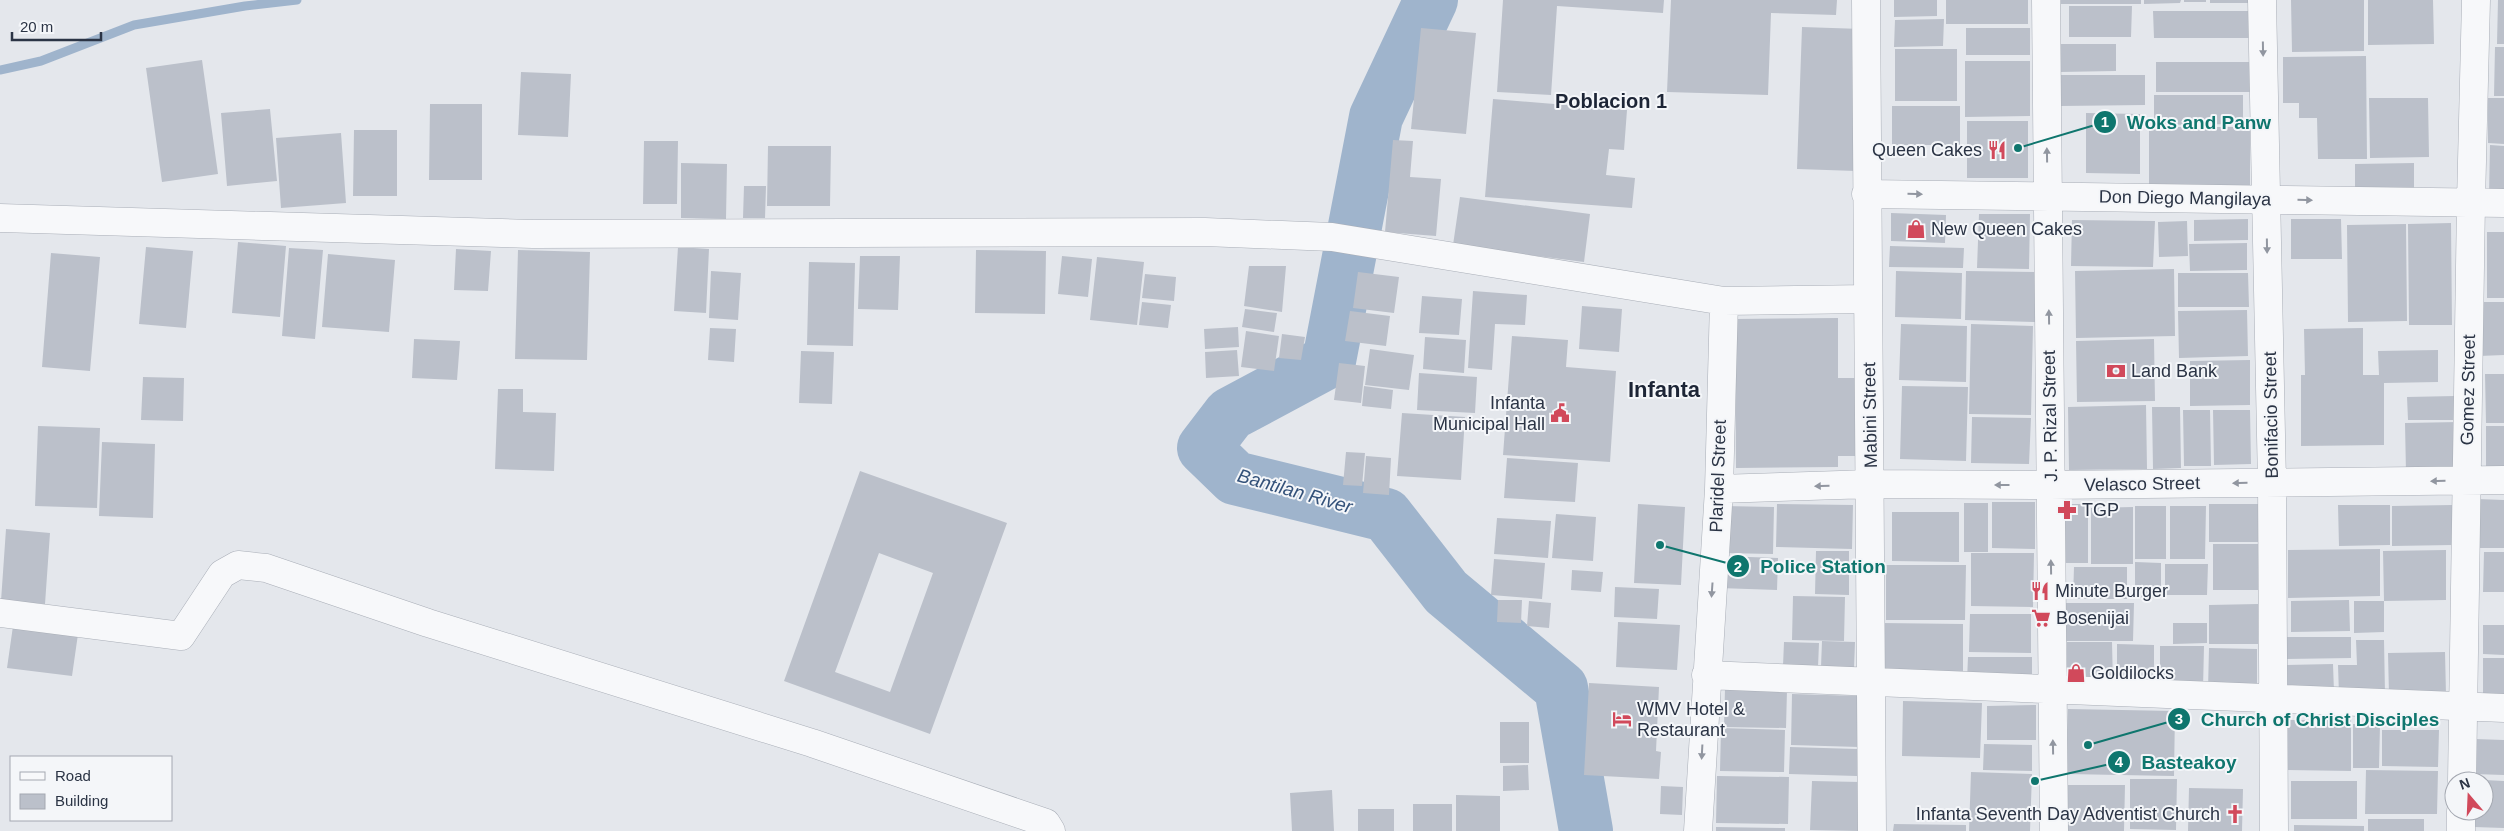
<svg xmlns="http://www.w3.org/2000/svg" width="2504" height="831" viewBox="0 0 2504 831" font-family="Arial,sans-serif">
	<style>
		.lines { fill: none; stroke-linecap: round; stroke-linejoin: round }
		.stream { stroke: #9fb4cc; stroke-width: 9 }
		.river { stroke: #9fb4cc; stroke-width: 54 }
		.building { fill: #bbc0ca; fill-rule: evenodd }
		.minor-casing { stroke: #a9aeb7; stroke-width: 29 }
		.minor { stroke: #f7f8fa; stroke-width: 28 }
		.oneway { fill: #9196a0 }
		.labels { text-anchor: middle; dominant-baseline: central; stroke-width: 4; stroke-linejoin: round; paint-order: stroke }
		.poi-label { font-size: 18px; fill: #2b3445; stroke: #f4f6f9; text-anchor: start }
		.street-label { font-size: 18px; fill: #2b3445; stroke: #f4f6f9 }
		.water-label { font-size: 19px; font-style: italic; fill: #34527a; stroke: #f4f6f9 }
		.quarter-label { font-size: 20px; font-weight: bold; fill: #1d2536; stroke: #f4f6f9 }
		.district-label { font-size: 22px; font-weight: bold; fill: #1d2536; stroke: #f4f6f9 }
		.leader { fill: none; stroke: #0f766e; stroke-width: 2 }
		.callout-dot { fill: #0f766e; stroke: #f4f6f9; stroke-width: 2 }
		.mark-label { font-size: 15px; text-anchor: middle; font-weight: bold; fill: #fff }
		.callout-label { font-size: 19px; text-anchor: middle; font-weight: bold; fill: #0f766e; stroke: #f4f6f9; stroke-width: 4; stroke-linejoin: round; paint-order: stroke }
	</style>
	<rect width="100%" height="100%" fill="#e4e7ec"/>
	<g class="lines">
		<path class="stream" d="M0,70L41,61L134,25L245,6L297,0"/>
		<path class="river" d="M1431,0L1376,117L1329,361L1230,414L1204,448L1235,478L1386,515L1446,592L1561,688L1586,831"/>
	</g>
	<path class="building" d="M1503,0H1664L1663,13L1557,6L1551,95L1497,92Z
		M1671,0H1837L1836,15L1771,13L1768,95L1667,92Z
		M1894,0H1937V16L1894,17Z
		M1946,0H2028V24H1946Z
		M2061,0H2141V4H2061Z
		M2144,0H2181L2180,3L2144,4Z
		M2184,0H2206V2H2184Z
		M2210,0H2250V3H2210Z
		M2291,0H2364V51L2292,52Z
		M2368,0H2433L2434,44L2368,45Z
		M2498,0H2504V44H2497Z
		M2069,6H2132L2131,37H2069Z
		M2153,11H2250V38H2154Z
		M1944,19L1943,46L1894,47L1895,20Z
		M1802,27L1862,29L1856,171L1797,169Z
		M1421,28L1476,33L1466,134L1411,129Z
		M1966,28H2030V55H1966Z
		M2060,44H2116V71L2059,72Z
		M2495,47H2504V96H2494Z
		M1895,49H1957V101H1895Z
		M2366,56L2367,159H2318L2317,118H2299V103H2283V57Z
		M202,60L218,174L162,182L146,68Z
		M1965,61H2030V116L1965,117Z
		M2156,62H2251V92H2156Z
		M521,72L571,74L568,137L518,135Z
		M2061,75H2145V105L2060,106Z
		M2154,95H2243V124L2154,125Z
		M2369,98H2428L2429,157L2370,158Z
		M2488,98H2504V144L2488,143Z
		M1493,99L1627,110L1624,150L1609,149L1606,175L1635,178L1632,208L1485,197Z
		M430,104H482V180H429Z
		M1892,106H1960V145H1892Z
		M270,109L277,181L227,186L221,113Z
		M2086,113L2140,114V174L2086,173Z
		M1967,121H2028V178H1967Z
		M2149,127H2250V192H2149Z
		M354,130H397V196H353Z
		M341,133L346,203L281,208L276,138Z
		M1393,140L1413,141L1410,177L1441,179L1436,236L1385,232Z
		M644,141H678L677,204H643Z
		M2490,145L2504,146V196H2489Z
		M768,146H831L830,206H767Z
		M681,163L727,164L726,219L681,218Z
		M2414,163V197L2355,198V164Z
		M744,186H766L765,218H743Z
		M1460,197L1590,214L1584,262L1453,245Z
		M1891,213L1946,215L1945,243L1891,241Z
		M1979,214H2030L2029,269L1977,268Z
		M2248,219V240L2194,241V220Z
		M2291,219H2341L2342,259H2291Z
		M2072,220L2155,221L2153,267L2071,266Z
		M2187,221L2188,256L2159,257L2158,222Z
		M2451,223L2452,325H2409L2408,224Z
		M2406,224L2407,321L2348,322L2347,225Z
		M2487,232H2504V298H2487Z
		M238,242L286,246L280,317L232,313Z
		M2247,243V270L2190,271L2189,244Z
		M1890,246L1964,248L1963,268L1889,267Z
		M146,247L193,251L186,328L139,324Z
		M678,247L709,249L706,313L674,311Z
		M289,248L323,250L315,339L282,336Z
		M456,249L491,251L488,291L454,290Z
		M518,250L590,252L587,360L515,359Z
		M976,250L1046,251L1045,314L975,313Z
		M51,253L100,257L90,371L42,367Z
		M328,254L395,260L389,332L322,327Z
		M860,256H900L898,310L858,309Z
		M1062,256L1092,259L1088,297L1058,294Z
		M1097,257L1144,262L1137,325L1090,320Z
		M809,262L855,263L853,346L807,345Z
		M1249,266H1286L1282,312L1244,306Z
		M2174,269L2175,336L2076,338L2075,271Z
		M711,271L741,273L738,320L709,318Z
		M1896,271L1962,273L1961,319L1895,317Z
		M1966,271L2037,272L2035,322L1965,320Z
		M1358,272L1399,277L1394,313L1353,308Z
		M2178,273H2248L2249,307H2178Z
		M1145,274L1176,277L1174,301L1142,298Z
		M1473,291L1527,295L1525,325L1495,324L1492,370L1468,368Z
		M1422,296L1462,299L1459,335L1419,333Z
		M1142,302L1171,305L1168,328L1139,325Z
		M2479,302H2504V355L2479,356Z
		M1582,306L1622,309L1619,352L1579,349Z
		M1245,309L1277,313L1274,332L1242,327Z
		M2247,310L2248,356L2179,358L2178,311Z
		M1350,311L1390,316L1386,346L1345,341Z
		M1838,318V378H1864V456H1838V467L1736,468L1735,319Z
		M1901,324L1967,326L1966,382L1899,380Z
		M1971,324L2033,326L2031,415L1969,414Z
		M1238,327L1239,347L1205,349L1204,329Z
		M710,328L736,329L734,362L708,360Z
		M2363,328V375H2379L2378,351L2438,350V382L2384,383V445L2301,446V375H2305L2304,329Z
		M1246,331L1279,336L1274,371L1241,367Z
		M1282,334L1305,337L1301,360L1279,358Z
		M1512,336L1568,340L1566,367L1616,371L1610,462L1503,455Z
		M1425,337L1466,340L1464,373L1423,369Z
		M414,339L460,341L457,380L412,378Z
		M2154,339L2155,401L2077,402L2076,341Z
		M1370,349L1414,355L1409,390L1365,385Z
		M1237,350L1239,376L1206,378L1205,352Z
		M801,351L834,352L832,404L799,403Z
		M2250,360V405L2190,406V361Z
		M1339,363L1365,366L1361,403L1334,400Z
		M1419,373L1477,377L1475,413L1417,410Z
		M2485,374H2504V423H2486Z
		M143,377L184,378L183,421L141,420Z
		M1364,386L1393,390L1391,409L1362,406Z
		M1902,386L1968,387L1966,461L1900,459Z
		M498,389H523V412L556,413L554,471L495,469Z
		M2455,396L2456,420H2408L2407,397Z
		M2146,405L2147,469L2069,470L2068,407Z
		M2152,407H2180L2181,468L2153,469Z
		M2183,410H2210L2211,466H2184Z
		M2213,410H2250L2251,464L2214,465Z
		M1402,413L1465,417L1461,480L1397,476Z
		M1972,417L2031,418L2029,464L1971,463Z
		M2459,422L2460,472L2406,473L2405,423Z
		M38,426L100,428L97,508L35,506Z
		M2486,426H2504V466H2486Z
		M102,442L155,444L153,518L99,516Z
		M1346,452L1365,453L1362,486L1343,485Z
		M1366,456L1391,458L1389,495L1363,493Z
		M1507,458L1578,463L1575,502L1504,498Z
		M860,471L1007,523L930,734L784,681ZM879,553L933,573L890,692L835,672Z
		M2477,499L2504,500V548H2477Z
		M1992,502H2035V549L1992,548Z
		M1964,503H1988V552H1964Z
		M1638,504L1685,507L1681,585L1634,583Z
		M1777,504L1853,505L1852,549L1776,547Z
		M2065,504H2088V563H2064Z
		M2209,504H2259V542H2209Z
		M2338,505H2390V545L2339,546Z
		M2452,505V545L2392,546V506Z
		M1723,506L1774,507L1773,554L1722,553Z
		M2135,506H2166V559H2135Z
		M2170,506H2206L2205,559H2170Z
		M2133,507V564H2091V508Z
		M1892,512H1959V562L1892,561Z
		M1556,514L1596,517L1593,561L1552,558Z
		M1497,518L1551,521L1548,558L1494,554Z
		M6,529L50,533L45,604L1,601Z
		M2213,544H2259L2258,590H2213Z
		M2380,549V596L2288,598V550Z
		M2446,550V600L2384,601L2383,551Z
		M1816,551H1849V595L1815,594Z
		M2484,552H2504V592H2483Z
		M1971,553H2034L2033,607L1971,606Z
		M1720,556L1778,558L1777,590L1719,588Z
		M1494,559L1545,563L1542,599L1491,595Z
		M2135,562L2161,563V598H2135Z
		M2165,564H2208L2207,595H2165Z
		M1886,565H1966L1965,620H1886Z
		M2074,567H2127V599H2073Z
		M1572,570L1603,572L1601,592L1571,590Z
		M1615,587L1659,589L1657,619L1614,617Z
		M1793,596L1845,597L1844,641L1792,640Z
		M1498,600H1522L1521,623L1497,622Z
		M2349,600L2350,631L2291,632V601Z
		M1529,601L1551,603L1549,628L1527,626Z
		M2354,601H2384V632L2354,633Z
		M2064,603H2134L2133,641H2064Z
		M2258,604V644H2209V605Z
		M1970,614H2031V653L1969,652Z
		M1618,622L1680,625L1677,670L1616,667Z
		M1882,623L1963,624V674H1882Z
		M2173,623H2207V643L2173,644Z
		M2483,625H2504V655L2483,654Z
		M13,626L78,634L72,676L7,668Z
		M2286,637H2351V658L2286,659Z
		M2356,640H2384L2385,694L2339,695L2338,665H2357Z
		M1822,641L1855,642L1854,668L1821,667Z
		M1784,642L1819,643L1818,667L1783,666Z
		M2067,642H2112L2113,685L2067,684Z
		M2117,644L2154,645V684H2117Z
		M2160,646H2204L2203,689L2160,688Z
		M2209,648L2257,649V690H2208Z
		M2445,652L2446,695H2389L2388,653Z
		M1968,657H2032V680H1967Z
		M2483,658H2504V702H2483Z
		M2333,664L2334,692L2286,693V665Z
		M1589,683L1659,687L1656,751L1661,752L1659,779L1584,775Z
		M1725,689L1787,690L1786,728L1724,727Z
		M1792,694L1860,696L1859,747L1791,745Z
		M1903,701L1982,703L1980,758L1902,756Z
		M2036,705V740H1987V706Z
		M2068,709L2175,711L2174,776L2066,774Z
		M2288,720H2351V771L2287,770Z
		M1500,722H1529V763H1500Z
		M2353,724L2380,725L2379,768H2353Z
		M1721,728L1785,730L1784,772L1720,771Z
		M2382,730H2439L2438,767L2382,766Z
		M2475,739L2504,740V775L2474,774Z
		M1984,744L2032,745V771L1983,770Z
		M1790,747L1857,749V776L1789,774Z
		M1528,765L1529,790L1503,791V766Z
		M2366,770L2438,771L2437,814H2365Z
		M1971,772L2032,774L2030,831H1969Z
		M1717,776L1789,777L1788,824L1716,823Z
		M2130,779H2177L2176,830L2130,829Z
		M2484,780L2504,781V828L2474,827V811H2484Z
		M1812,781L1860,782L1859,831L1810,830Z
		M2291,781H2357V819H2291Z
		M2068,785H2125L2124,831H2067Z
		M1661,786L1683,787L1682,815L1660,814Z
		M2189,788L2243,789L2242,831H2188Z
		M1332,790L1334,831H1292L1290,793Z
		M1456,795L1500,796V831H1456Z
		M1413,804H1452V831H1413Z
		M1358,809H1394V831H1358Z
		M2368,819H2424V831H2368Z
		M1894,824L1966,825V831H1893Z
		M2294,825L2364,826V831H2294Z
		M1716,827L1785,828V831H1716Z"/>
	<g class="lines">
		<g class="minor-casing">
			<path id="minor" d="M1866,0L1872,831
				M2046,0L2054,831
				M2262,0L2272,483L2274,831
				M1866,194L2504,203
				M0,218L533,234L1205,232L1332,237L1724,301L1868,299
				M1719,489L1871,484L2050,485L2504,480
				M0,613L181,636L222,574L238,565L266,568L428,623L812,743L1046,823L1051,831
				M1706,675L2504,708
				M2462,781L2471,202L2476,0
				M1698,831L1719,489L1724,301
				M2461,831V811"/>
		</g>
		<use href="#minor" class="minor"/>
	</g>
	<defs><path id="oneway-solid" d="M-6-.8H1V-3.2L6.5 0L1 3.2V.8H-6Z" transform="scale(1.25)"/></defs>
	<g class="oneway">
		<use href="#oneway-solid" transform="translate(2263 49) rotate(89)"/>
		<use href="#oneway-solid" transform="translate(2047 155) rotate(-91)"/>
		<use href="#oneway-solid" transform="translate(1915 194) rotate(1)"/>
		<use href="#oneway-solid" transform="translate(2305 200) rotate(1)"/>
		<use href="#oneway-solid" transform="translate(2267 246) rotate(89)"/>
		<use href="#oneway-solid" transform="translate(2049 317) rotate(-91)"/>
		<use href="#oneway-solid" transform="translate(2438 481) rotate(179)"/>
		<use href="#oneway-solid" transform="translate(2240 483) rotate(179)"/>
		<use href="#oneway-solid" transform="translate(2002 485) rotate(-180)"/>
		<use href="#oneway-solid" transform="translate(1822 486) rotate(178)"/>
		<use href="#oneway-solid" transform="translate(2051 567) rotate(-91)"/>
		<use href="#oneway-solid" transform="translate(1712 590) rotate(94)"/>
		<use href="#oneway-solid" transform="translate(2053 747) rotate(-91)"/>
		<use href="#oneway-solid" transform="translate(1702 752) rotate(93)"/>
	</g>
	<defs>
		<g id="restaurant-bare" transform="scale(1.5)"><path d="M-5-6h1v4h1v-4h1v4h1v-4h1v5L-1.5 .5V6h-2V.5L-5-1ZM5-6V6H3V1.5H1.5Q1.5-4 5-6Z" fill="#d1495b" stroke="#f4f6f9" stroke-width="2.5" paint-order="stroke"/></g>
		<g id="shop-bare" transform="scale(1.5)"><path d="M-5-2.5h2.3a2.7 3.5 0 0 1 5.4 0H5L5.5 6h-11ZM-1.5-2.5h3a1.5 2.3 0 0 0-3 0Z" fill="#d1495b" stroke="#f4f6f9" stroke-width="2.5" paint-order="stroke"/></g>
		<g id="bank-bare" transform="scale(1.5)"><path d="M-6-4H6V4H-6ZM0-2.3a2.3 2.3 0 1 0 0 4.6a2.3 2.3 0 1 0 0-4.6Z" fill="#d1495b" stroke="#f4f6f9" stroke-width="2.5" paint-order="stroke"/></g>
		<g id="civic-bare" transform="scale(1.5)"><path d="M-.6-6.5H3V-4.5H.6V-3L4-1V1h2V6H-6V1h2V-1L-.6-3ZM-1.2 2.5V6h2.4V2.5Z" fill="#d1495b" stroke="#f4f6f9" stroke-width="2.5" paint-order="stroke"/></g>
		<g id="pharmacy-bare" transform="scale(1.5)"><path d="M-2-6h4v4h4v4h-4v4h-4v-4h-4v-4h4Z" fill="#d1495b" stroke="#f4f6f9" stroke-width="2.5" paint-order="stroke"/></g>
		<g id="supermarket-bare" transform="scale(1.5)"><path d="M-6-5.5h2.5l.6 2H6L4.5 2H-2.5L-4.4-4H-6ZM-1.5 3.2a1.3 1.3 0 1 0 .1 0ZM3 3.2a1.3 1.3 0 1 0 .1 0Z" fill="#d1495b" stroke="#f4f6f9" stroke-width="2.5" paint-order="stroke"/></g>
		<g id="hotel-bare" transform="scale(1.5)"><path d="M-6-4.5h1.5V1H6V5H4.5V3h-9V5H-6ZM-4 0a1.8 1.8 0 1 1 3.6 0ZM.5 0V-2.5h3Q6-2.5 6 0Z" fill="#d1495b" stroke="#f4f6f9" stroke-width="2.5" paint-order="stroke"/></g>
		<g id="church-bare" transform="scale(1.5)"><path d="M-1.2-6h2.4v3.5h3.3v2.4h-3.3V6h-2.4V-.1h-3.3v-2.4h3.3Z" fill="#d1495b" stroke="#f4f6f9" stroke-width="2.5" paint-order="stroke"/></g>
	</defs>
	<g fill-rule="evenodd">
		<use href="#restaurant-bare" x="1997" y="150"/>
		<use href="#shop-bare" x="1916" y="229"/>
		<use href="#bank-bare" x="2116" y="371"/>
		<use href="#civic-bare" x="1560" y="413"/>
		<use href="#pharmacy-bare" x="2067" y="510"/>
		<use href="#restaurant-bare" x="2040" y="591"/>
		<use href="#supermarket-bare" x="2041" y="618"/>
		<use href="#shop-bare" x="2076" y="673"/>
		<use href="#hotel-bare" x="1622" y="719"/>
		<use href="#church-bare" x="2235" y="814"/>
	</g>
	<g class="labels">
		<g class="poi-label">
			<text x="1982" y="150" text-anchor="end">Queen Cakes</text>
			<text x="1931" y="229">New Queen Cakes</text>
			<text x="2131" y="371">Land Bank</text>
			<text x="1545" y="403" text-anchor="end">Infanta<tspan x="1545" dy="21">Municipal Hall</tspan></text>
			<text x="2082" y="510">TGP</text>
			<text x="2055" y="591">Minute Burger</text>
			<text x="2056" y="618">Bosenijai</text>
			<text x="2091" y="673">Goldilocks</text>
			<text x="1637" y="709">WMV Hotel &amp;<tspan x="1637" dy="21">Restaurant</tspan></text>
			<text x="2220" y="814" text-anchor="end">Infanta Seventh Day Adventist Church</text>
		</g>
		<g class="street-label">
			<text transform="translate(2185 198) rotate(1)">Don Diego Mangilaya</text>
			<text transform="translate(2468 390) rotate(-89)">Gomez Street</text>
			<text transform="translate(1870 415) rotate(-91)">Mabini Street</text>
			<text transform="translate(2271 415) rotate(-91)">Bonifacio Street</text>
			<text transform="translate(2050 416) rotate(-91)">J. P. Rizal Street</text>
			<text transform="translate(1718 476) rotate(-88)">Plaridel Street</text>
			<text transform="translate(2142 484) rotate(-1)">Velasco Street</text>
		</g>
		<g class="water-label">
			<text transform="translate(1295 491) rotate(16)">Bantilan River</text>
		</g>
		<g class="quarter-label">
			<text x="1611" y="101">Poblacion 1</text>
		</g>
		<g class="district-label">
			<text x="1664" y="389">Infanta</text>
		</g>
	</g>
	<path class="leader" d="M2018 148L2105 122M1660 545L1738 566M2088 745L2179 719M2035 781L2119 762"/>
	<g class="callout-dot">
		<circle cx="2018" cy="148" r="5"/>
		<circle cx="1660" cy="545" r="5"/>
		<circle cx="2088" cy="745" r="5"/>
		<circle cx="2035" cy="781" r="5"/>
		<circle cx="2105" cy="122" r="12"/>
		<circle cx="1738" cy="566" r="12"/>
		<circle cx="2179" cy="719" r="12"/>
		<circle cx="2119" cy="762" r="12"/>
	</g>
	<g class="mark-label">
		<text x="2105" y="127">1</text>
		<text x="1738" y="572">2</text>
		<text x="2179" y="724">3</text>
		<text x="2119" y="767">4</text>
	</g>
	<g class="callout-label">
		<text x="2199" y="129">Woks and Panw</text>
		<text x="1823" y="573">Police Station</text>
		<text x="2320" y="726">Church of Christ Disciples</text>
		<text x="2189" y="769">Basteakoy</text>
	</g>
	<rect x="10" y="756" width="162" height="65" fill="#f4f6f9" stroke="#a4a8b1"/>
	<rect x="20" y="772" width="25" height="8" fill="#f7f8fa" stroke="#a4a8b1"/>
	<text x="55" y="781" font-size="15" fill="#2b3445">Road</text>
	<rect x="20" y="794" width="25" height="15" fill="#bbc0ca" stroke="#a4a8b1"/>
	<text x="55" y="806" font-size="15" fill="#2b3445">Building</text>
	<g transform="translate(2469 796) rotate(341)"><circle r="24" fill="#f4f6f9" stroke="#a4a8b1"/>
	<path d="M0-4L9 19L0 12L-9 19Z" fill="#d1495b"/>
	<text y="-8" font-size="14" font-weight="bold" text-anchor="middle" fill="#2b3445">N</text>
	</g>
	<path d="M12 32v8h89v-8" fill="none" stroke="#2b3445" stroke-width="2.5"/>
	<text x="20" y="32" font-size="15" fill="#2b3445" stroke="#f4f6f9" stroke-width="4" paint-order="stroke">20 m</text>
</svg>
